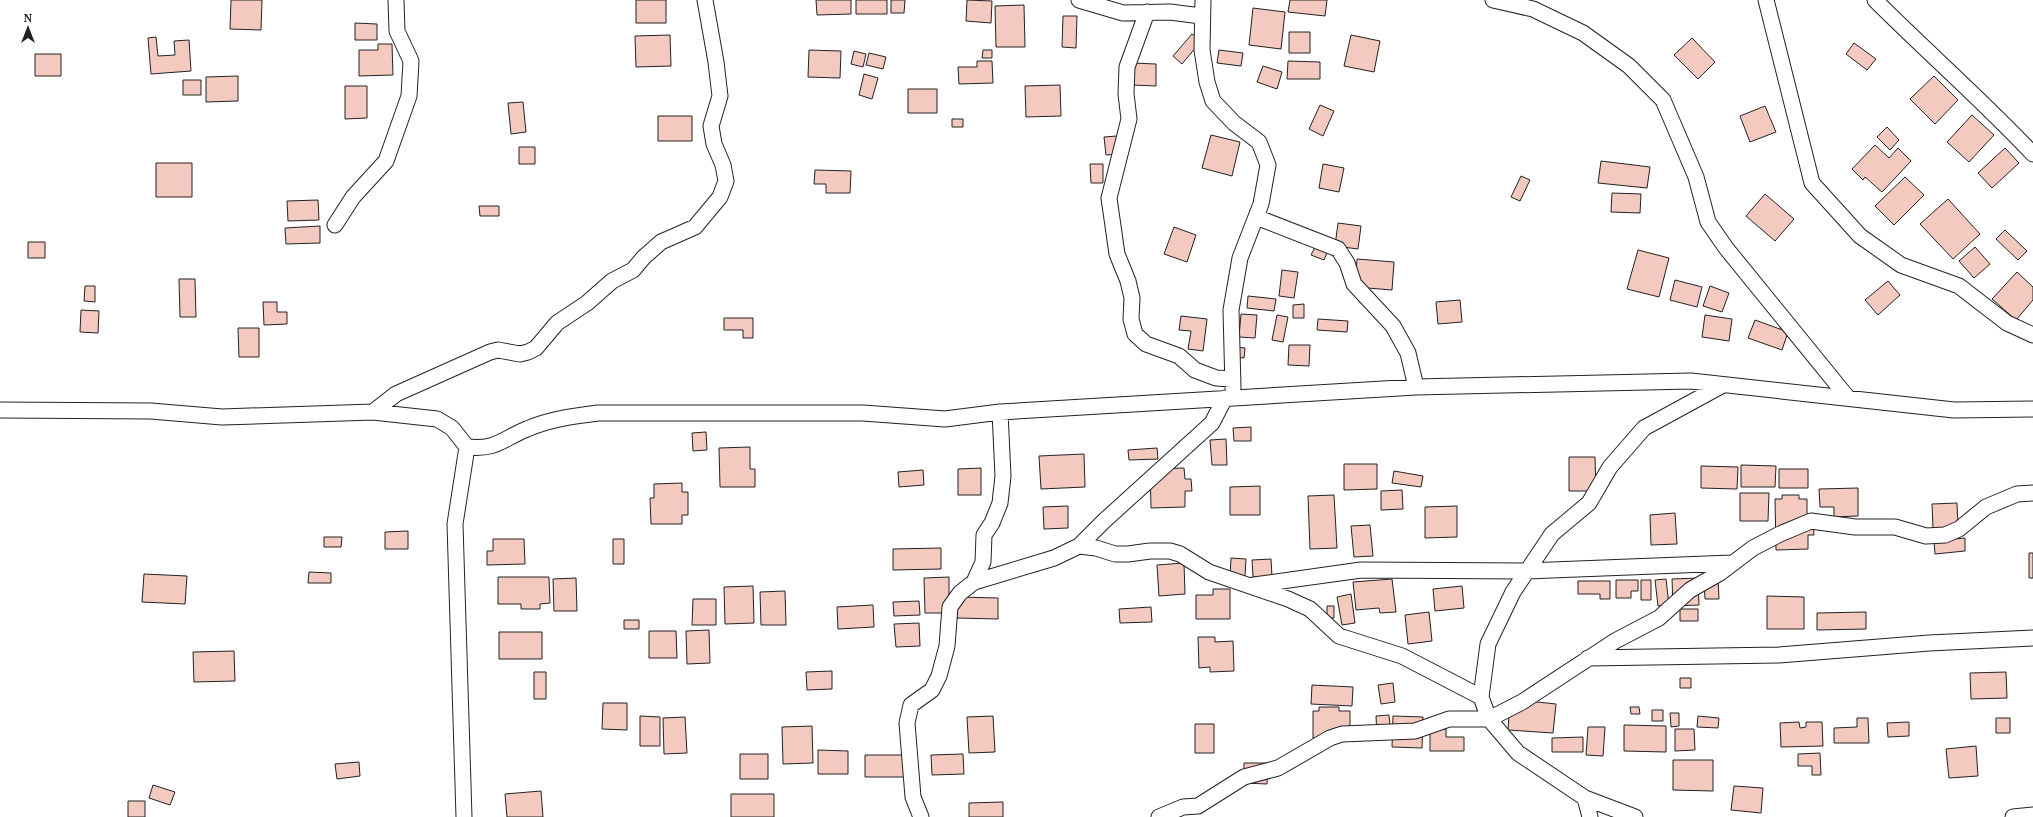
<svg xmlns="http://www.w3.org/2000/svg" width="2033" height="817" viewBox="0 0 2033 817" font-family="'PT Serif',serif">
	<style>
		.building { fill: #f3c9c0; stroke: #222 }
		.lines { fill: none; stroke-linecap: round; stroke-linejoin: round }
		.minor-casing { stroke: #222; stroke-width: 17 }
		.minor { stroke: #fff; stroke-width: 15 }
	</style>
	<rect width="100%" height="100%" fill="#fff"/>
	<path class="building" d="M231,0H262L261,30L230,29Z
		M636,0H666V23H636Z
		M816,0H851V14L817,15Z
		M856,0H887V14H856Z
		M891,0H905L904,13H891Z
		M967,0L992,1L991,23L966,21Z
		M1290,0H1327L1325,16L1288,12Z
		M1024,5L1025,47H996L995,6Z
		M1253,8L1285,12L1281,49L1249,45Z
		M1063,16H1077L1076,48L1062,47Z
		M355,23L377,24V40H355Z
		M1289,32H1310V53H1289Z
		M1192,34L1201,41L1182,64L1173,56Z
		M670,35L671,66L636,67L635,36Z
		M1351,35L1380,41L1374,72L1344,66Z
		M156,37L158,56L175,55L174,41L189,40L191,71L151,74L148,38Z
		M1692,38L1715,62L1698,79L1674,55Z
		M1854,43L1876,59L1867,70L1846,54Z
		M378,44H392L393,75L359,76V50H378Z
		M809,50L841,51L840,78L808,77Z
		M983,50H992V58H982Z
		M1219,50L1243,53L1241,66L1217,63Z
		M854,51L866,54L863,67L851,64Z
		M869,53L886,57L883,69L866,65Z
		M35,54H61V76H35Z
		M977,61H992L993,83L959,84L958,67H977Z
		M1288,61L1320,62V79H1287Z
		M1132,63L1156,64V86L1132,85Z
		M1263,66L1282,72L1277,89L1257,82Z
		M864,74L878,78L872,99L859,95Z
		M238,76V101L206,102V77Z
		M1934,76L1958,100L1935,124L1910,99Z
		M183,80H201V95H183Z
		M1060,85L1061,116L1026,117L1025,86Z
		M345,86H367V118L345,119Z
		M908,89H937V113H908Z
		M523,102L526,132L511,134L508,103Z
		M1320,105L1334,111L1323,136L1309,129Z
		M1765,106L1776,132L1750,142L1740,116Z
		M1972,115L1994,135L1969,162L1947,142Z
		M658,116H692V141H658Z
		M952,119H963V127H952Z
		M1887,127L1899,140L1890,150L1877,137Z
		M1211,135L1240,142L1232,176L1202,168Z
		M1117,136L1118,154L1106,155L1104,137Z
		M1875,145L1889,158L1898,148L1911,161L1882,192L1865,177L1863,180L1852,169Z
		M519,147H535V164H519Z
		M2005,148L2019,163L1992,188L1978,173Z
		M1601,161L1650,167L1647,188L1598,183Z
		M156,163H192V197H156Z
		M1090,164H1103V183H1091Z
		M1323,164L1344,168L1339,192L1319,188Z
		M815,170L851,171L850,193H826V184H814Z
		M1521,176L1530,180L1520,201L1511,197Z
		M1905,177L1924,195L1894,225L1875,206Z
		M1612,193L1641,194L1640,213L1611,212Z
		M1765,194L1794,219L1775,241L1746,216Z
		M1948,199L1980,234L1953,259L1920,224Z
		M318,200L319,220L288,221L287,201Z
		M479,206H499V216H480Z
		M1338,223L1361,226L1358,249L1335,246Z
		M320,226V243L286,244L285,228Z
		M1174,227L1196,235L1187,262L1164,254Z
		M2005,230L2027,251L2018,260L1996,239Z
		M28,242H45V258H28Z
		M1317,243L1329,248L1324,260L1311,255Z
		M1975,247L1990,264L1974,278L1959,261Z
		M1638,250L1669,258L1659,297L1627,289Z
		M1357,259L1394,262L1392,290L1355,287Z
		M1282,270L1298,272L1294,298L1279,296Z
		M2017,272L2033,287V300L2016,320L1992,299Z
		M179,279H195L196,317H180Z
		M1675,280L1702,287L1697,307L1670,300Z
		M1888,281L1900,295L1878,315L1865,300Z
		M85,286H95V302L84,301Z
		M1710,286L1729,293L1722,312L1703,306Z
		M1248,296L1276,299L1274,311L1247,308Z
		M1460,300L1462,322L1438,324L1436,302Z
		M263,302H277V312H287V324L264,325Z
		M1304,304V318H1293V305Z
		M81,310L99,311L98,333L80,332Z
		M1241,314L1257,315L1255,338L1239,337Z
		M1277,315L1288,317L1283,342L1272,340Z
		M1705,315L1732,319L1729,341L1702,337Z
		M1181,316L1207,319L1203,351L1188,349L1191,331L1179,330Z
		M724,318H753V338H743V330H724Z
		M1318,319L1348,321L1347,332L1317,330Z
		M1755,320L1788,332L1782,350L1748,338Z
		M238,328H259V357H239Z
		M1289,345H1310L1309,366L1288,365Z
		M1234,347L1245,348L1244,358L1234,357Z
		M1251,427V441H1234L1233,428Z
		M706,432L707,450L693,451L692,433Z
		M1226,439L1227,465H1212L1210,440Z
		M750,447V469H755V487H720L719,448Z
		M1157,448L1158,459L1129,460L1128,450Z
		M1084,454L1085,487L1041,489L1039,456Z
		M1569,457H1595L1596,491H1569Z
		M1344,464H1377V489L1344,490Z
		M1741,465L1776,466L1775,487H1741Z
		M1701,466L1738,467L1737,489L1701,488Z
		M981,468V495H958V469Z
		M1184,468L1185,479H1191L1192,491H1185V507L1151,508L1150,469Z
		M1779,469H1808V488H1779Z
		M923,470L924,485L899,487L898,472Z
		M1394,471L1423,476L1421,487L1392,483Z
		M682,483V492H688V515H682V524H651L650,498H654V484Z
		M1260,486V515H1230V487Z
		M1858,488V516L1834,517V507H1820L1819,489Z
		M1402,490L1403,509L1381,510V491Z
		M1740,493H1769L1768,521H1740Z
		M1334,495L1337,548L1310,549L1308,496Z
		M1782,495H1799V499H1807V519H1813L1814,535H1808V549L1776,550L1775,499H1782Z
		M1957,503L1958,527L1933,528L1932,504Z
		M1068,506V528L1044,529L1043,507Z
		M1457,506V537L1425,538V507Z
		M1675,513L1677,544L1651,545L1650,515Z
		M1370,525L1373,556L1354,557L1351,526Z
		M408,531V549H385V532Z
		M324,537H342L341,547H324Z
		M1965,538V551L1935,554L1934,541Z
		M493,539H524L525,564L487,565V551H493Z
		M613,539H624V564H613Z
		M941,548V569L893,570V549Z
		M2029,553H2033V578H2029Z
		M1231,558L1246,559L1245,576H1230Z
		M1271,559L1272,577H1253L1252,560Z
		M1184,563L1185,594L1159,596L1157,565Z
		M309,572L331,573V583H308Z
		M144,574L187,576L185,604L142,602Z
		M498,577H549L550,603L540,604V609H521V604H498Z
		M949,577V613H925L924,578Z
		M576,578L577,611H554L553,579Z
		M1698,578L1699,605L1673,606L1672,579Z
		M1392,579L1396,612L1380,613L1379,608L1356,610L1353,582Z
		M1666,579L1669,605L1658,606L1655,580Z
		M1718,579L1719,599H1705L1704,580Z
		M1616,580H1638V591H1631V598H1616Z
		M1641,580H1651V600H1641Z
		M1578,581H1610V599H1600V594H1578Z
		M753,586L754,623L725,624L724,587Z
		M1462,586L1464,608L1435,611L1433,589Z
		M1213,589H1230V619H1196V595H1213Z
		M785,591L786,625H761L760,592Z
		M1351,594L1355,623L1342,625L1337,597Z
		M1767,596L1804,597V629H1767Z
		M957,597L998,598V619L957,618Z
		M693,599H716V625H692Z
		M919,601L920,615L894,616L893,602Z
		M873,605L874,627L838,629L837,607Z
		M1327,606H1334V618H1327Z
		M1151,607L1152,622L1120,623L1119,609Z
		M1680,609H1698V621H1680Z
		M1429,612L1432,641L1408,644L1405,615Z
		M1866,612V629L1817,630V613Z
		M624,620H639V629H624Z
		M919,623L920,646L896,647L894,624Z
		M709,630L710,663L687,664L686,631Z
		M649,631H676L677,658H649Z
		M499,632H542V659H499Z
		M1198,637H1215V642L1233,641L1234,671L1210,672V667L1199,668Z
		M234,651L235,681L194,682L193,652Z
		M832,671V689L807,690L806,672Z
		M534,672H546V699H534Z
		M2006,672L2007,698L1971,699L1970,673Z
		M1680,678H1691V688H1680Z
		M1393,683L1395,702L1381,704L1378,685Z
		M1312,685L1353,687L1352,706L1311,704Z
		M1510,699L1556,704L1553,733L1508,730Z
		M603,703H627V730L602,729Z
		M1319,707H1339V711H1350V739L1313,738V711H1319Z
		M1630,707H1639L1640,714H1631Z
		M1652,710H1663V721H1652Z
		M1670,713H1679V726L1671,727Z
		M1389,715L1391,735L1377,736L1376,716Z
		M640,716L660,717V746H640Z
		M993,716L995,752L969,753L967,717Z
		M1393,716L1423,717L1422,748L1392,747Z
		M1698,716L1719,718L1718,728L1697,727Z
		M685,717L687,753L664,754L663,718Z
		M1857,718H1868L1869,743H1834V728L1857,727Z
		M1996,718H2010V733H1996Z
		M1799,722L1800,728L1806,727V722H1822L1823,746L1781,747L1780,723Z
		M1909,722V736L1888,737L1887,723Z
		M1195,724H1214V753H1195Z
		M1624,725L1666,726V752L1624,751Z
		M812,726L813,763L783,764L782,727Z
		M1588,727H1605L1603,756L1586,755Z
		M1430,729H1446V737H1464V751H1430Z
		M1675,729H1694L1695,750L1675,751Z
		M1583,737V752H1552V738Z
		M1976,746L1978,776L1949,778L1946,749Z
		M818,750L848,751V774H818Z
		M1820,753L1821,775H1812V766H1798V754Z
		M740,754H768V779H740Z
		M963,754L964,774L932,775L931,755Z
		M865,755H906L905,777H865Z
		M1673,760H1713V791L1673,790Z
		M359,762L360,776L337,779L335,764Z
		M1244,763H1268L1267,784L1244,783Z
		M153,785L175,792L170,805L149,798Z
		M1734,786L1763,788L1761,813L1731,810Z
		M541,791L543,817H507L505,794Z
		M731,794H774V817H731Z
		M128,801H145V817H128Z
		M1003,802V817H969V803Z"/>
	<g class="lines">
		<g class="minor-casing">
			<path id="minor" d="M1079,0L1123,13L1170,12L1201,16
				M1203,0L1202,50L1207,82L1213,101L1234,123L1259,142L1268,165L1261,204L1240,258L1231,310L1233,388
				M1493,0L1533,9L1583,33L1629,66L1663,100L1696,177L1708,222L1726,248L1848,398
				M1766,0L1812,183L1860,236L1901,265L1959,286L2007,323L2033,335
				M1875,0C1927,52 1982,100 2033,154
				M1147,12L1127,67L1126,94L1129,119L1109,198L1117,254L1128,281L1132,298L1131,319L1135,334L1146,344L1179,356L1195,370L1216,378L1233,379
				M1256,217L1338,249L1347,263L1354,284L1393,326L1408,353L1416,387
				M335,225L353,197L386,161L409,96L411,61L397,31L396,0
				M0,410L151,411L222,417L373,412L437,419L452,428L467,447L455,524L464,817
				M373,412L396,394L490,352L498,350L520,354L528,352L536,348L557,323L587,303L612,281L633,270L644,257L661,242L695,227L720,197L726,181L723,165L714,144L711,126L720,96L716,62L705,0
				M467,447C497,450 502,439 527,429C550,419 574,416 598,413H863L945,419L1000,412L1416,387L1691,381L1954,410L2033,409
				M1079,546L1096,548L1115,554H1128L1150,551H1170L1180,554L1209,572L1288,599L1310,609L1339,636L1402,656L1481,697L1489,719L1518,753L1585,798L1635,817
				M974,582L1054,558L1079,546L1104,521L1212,423L1225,398
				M1254,585L1361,570L1526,571L1732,563
				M1588,658L1779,655L1929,643L2033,638
				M1481,697L1488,644L1513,592L1552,534L1589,503L1610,467L1644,428L1723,385
				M1585,798L1590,817
				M921,817L913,797L907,723L911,705L932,690L939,676L947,646L950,607L960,593L974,582L983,562L984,535L992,523L1000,503L1003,476L1000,412
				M1159,817L1183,807L1198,806L1244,777L1278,768L1330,738L1342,734L1415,731L1449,719H1489L1522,702L1615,641L1659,618L1690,590L1720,573L1753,548L1780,534L1811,521L1855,527H1895L1926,536L1945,535L1959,529L1986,507L2017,494L2033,493
				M2013,817L2033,815"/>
		</g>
		<use href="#minor" class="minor"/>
	</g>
	<g transform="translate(28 28)" stroke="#ffffff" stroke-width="3" paint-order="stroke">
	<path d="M0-3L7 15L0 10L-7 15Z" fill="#222222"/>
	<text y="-6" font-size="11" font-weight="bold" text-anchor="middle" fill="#222222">N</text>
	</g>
</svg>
